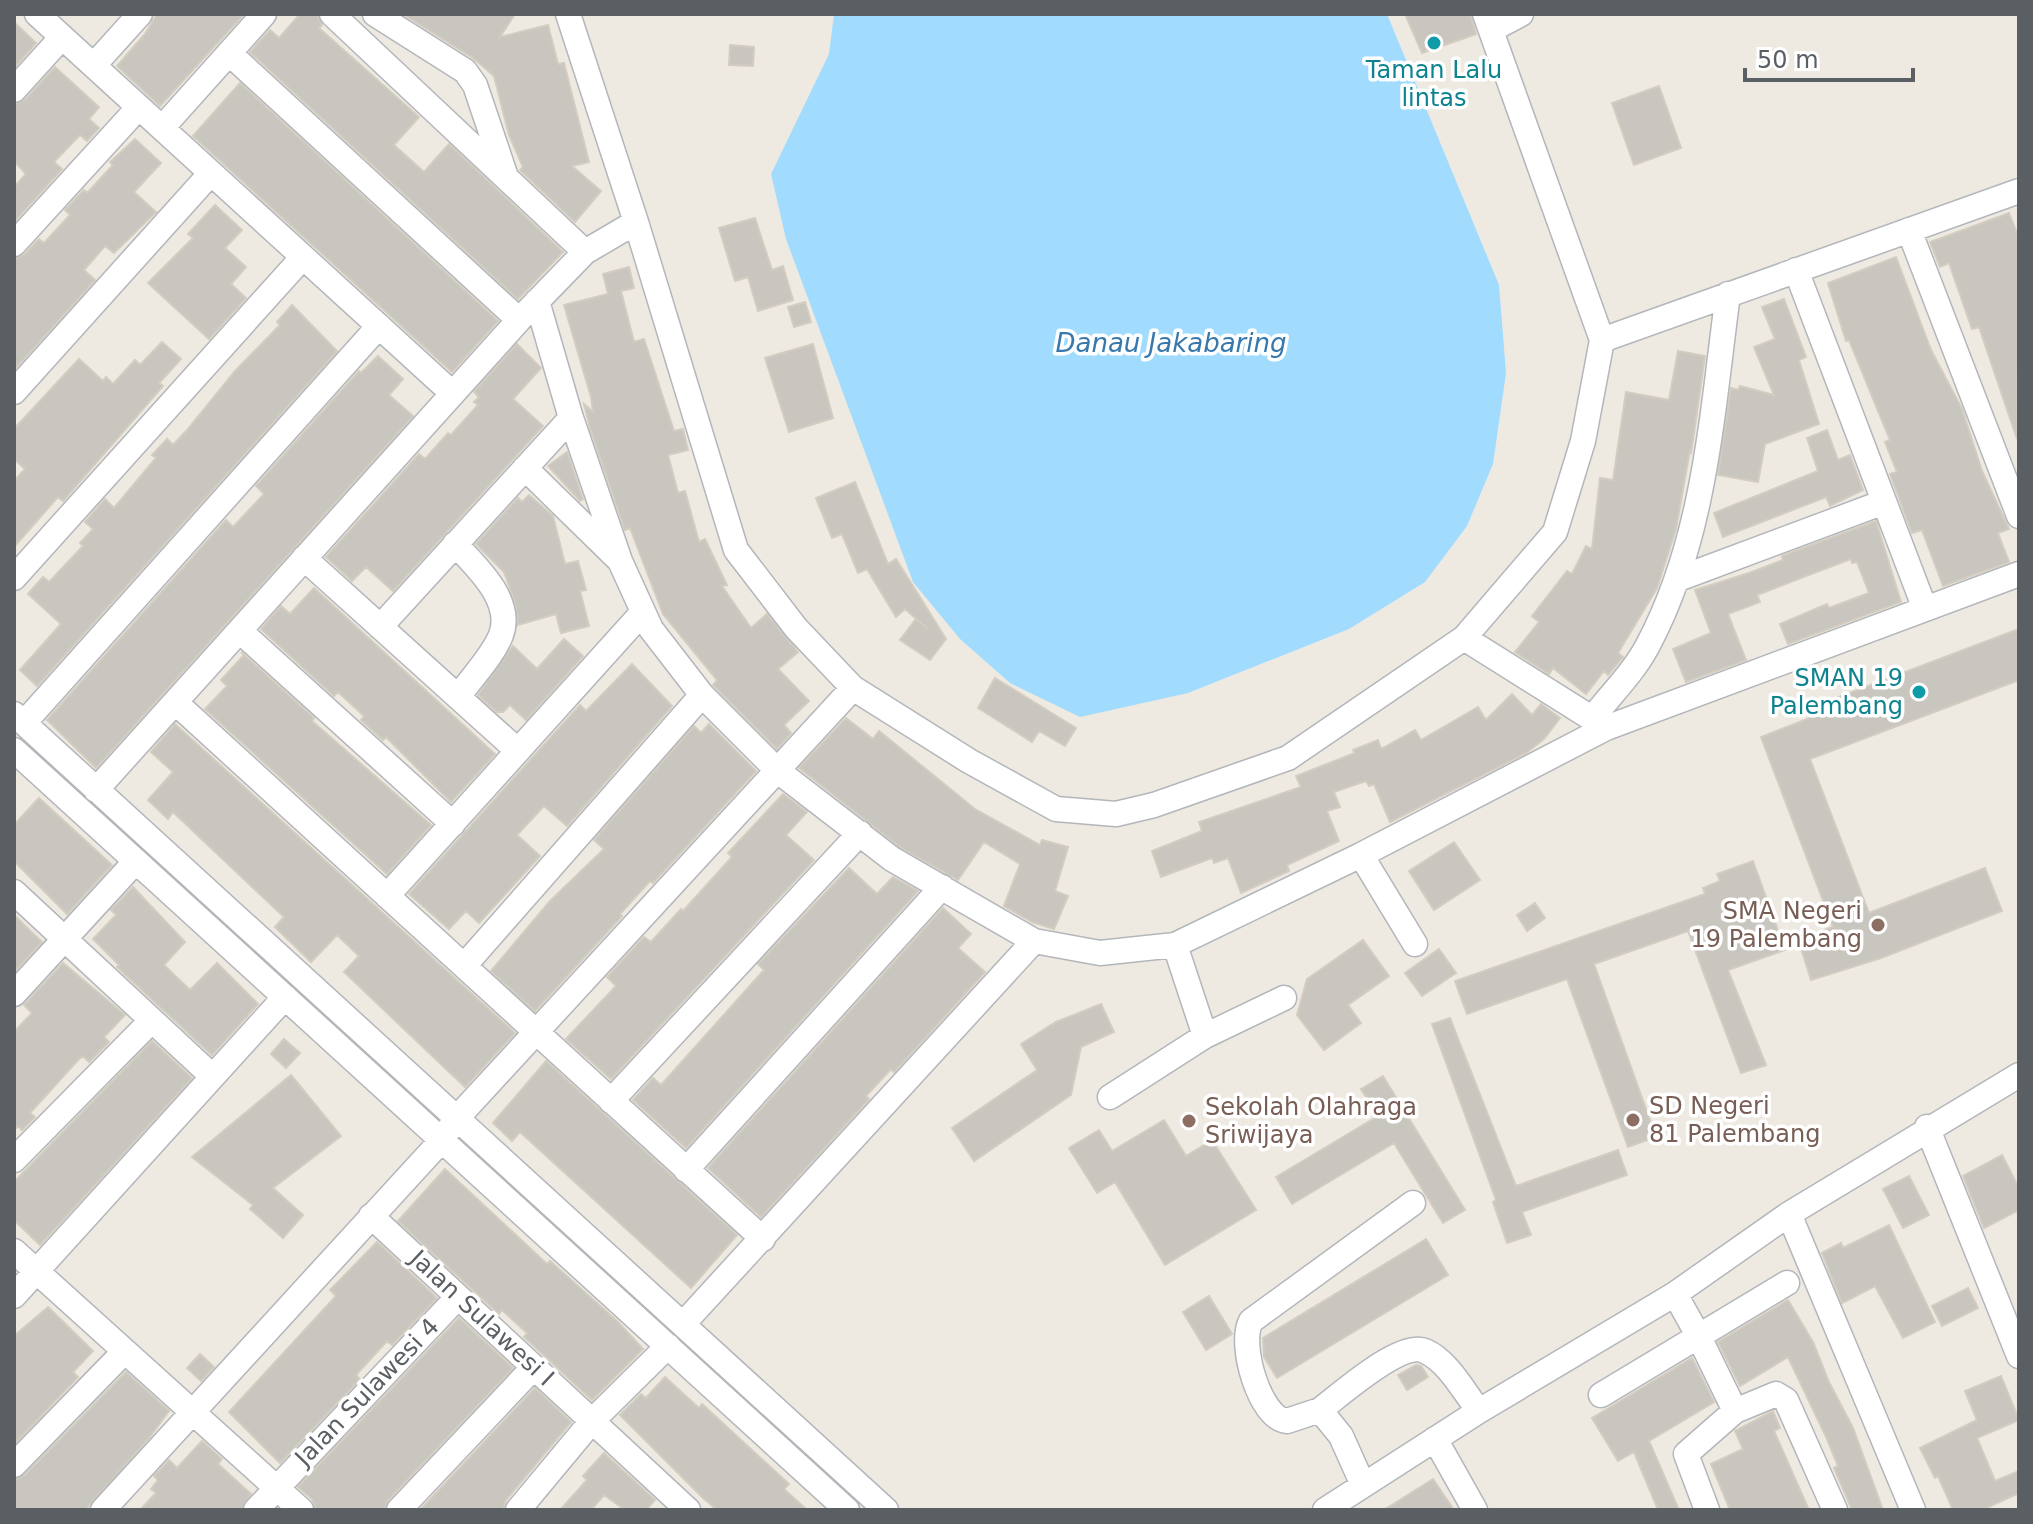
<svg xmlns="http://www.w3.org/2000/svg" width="2033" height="1524" viewBox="0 0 2033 1524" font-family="'DejaVu Sans',sans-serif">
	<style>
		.water { fill: #a1dcff }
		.building { fill: #c9c5bf; stroke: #d3ccc0; stroke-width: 2 }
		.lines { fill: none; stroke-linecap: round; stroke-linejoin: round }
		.minor-casing { stroke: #b3b6ba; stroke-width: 27 }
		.minor { stroke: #fff; stroke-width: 24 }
		.culture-dot { fill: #0f9aa8; stroke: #fff; stroke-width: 3 }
		.education-dot { fill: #8d6e63; stroke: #fff; stroke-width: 3 }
		.labels { text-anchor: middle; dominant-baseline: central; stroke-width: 7; stroke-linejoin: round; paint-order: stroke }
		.culture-label { font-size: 24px; fill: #0d838f; stroke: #fff }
		.education-label { font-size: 24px; fill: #785e54; stroke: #fff; text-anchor: start }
		.street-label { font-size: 24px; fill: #5a5f64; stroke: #fff }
		.water-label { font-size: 26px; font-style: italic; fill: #3778ad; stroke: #fff }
	</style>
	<rect width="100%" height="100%" fill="#eeeae2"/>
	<path class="water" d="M834,14H1387L1499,285L1506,373L1493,464L1467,526L1425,582L1349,629L1188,693L1080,717L1010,683L960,639L913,582L786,239L771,174L829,54Z"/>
	<path class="building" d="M157,14H244L160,106L117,66L145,34Z
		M300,14H317L322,25L319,28L419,117L394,145L424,172L449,144L563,252L518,299L250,52L270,30L279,38Z
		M403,14H515L500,37L548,25L558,64L564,63L589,162L572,166L601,191L575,222L520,170L523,167L509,135L494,76L473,58Z
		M1405,14H1470L1476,34L1422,53Z
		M14,22L36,43L14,68Z
		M730,45L754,47L753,66L729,65Z
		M55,67L99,107L89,119L99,128L87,141L80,135L54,162L62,169L14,222V187L26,174L14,161V105L25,100Z
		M240,83L498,321L452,372L193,136Z
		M1659,86L1681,148L1634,165L1612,103Z
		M135,139L161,163L134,192L156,212L114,253L105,246L84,270L95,280L14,370V259L24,255L39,239L44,243L70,215L65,210L84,190L87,193L113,165L110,162Z
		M215,205L242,230L225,248L246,267L231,284L246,298L209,339L148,283L193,238L188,234Z
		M2009,213L2019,238L2017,439L1979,327L1972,329L1949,263L1940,267L1930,242Z
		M755,218L772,270L783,266L793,300L758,311L748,277L735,281L719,228Z
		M1896,257L1931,350L1962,409L1982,471L2009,529L1998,533L2009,562L1943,586L1922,530L1912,533L1890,474L1897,472L1885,442L1890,440L1849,340L1846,341L1828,283Z
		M629,267L634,288L621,291L634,342L644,339L674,431L683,429L688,450L668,455L678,493L685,491L699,542L705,539L727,585L722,586L751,628L767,614L798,652L778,669L809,701L784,725L791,733L777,749L713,685L717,680L663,614L630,528L625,530L590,428L584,404L593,412L591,397L564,305L608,294L603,274Z
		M1784,299L1806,357L1799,360L1819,424L1765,444L1758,482L1718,475L1731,388L1738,390L1740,386L1774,395L1754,347L1775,339L1762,307Z
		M805,302L811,322L794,327L788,307Z
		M292,305L337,351L37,686L20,670L61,624L28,594L43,577L49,582L83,546L80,543L93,529L85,522L105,499L114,508L156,458L152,455L167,439L173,445L188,429L235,371L280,325L277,322Z
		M162,342L181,359L159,383L163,386L63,501L58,497L14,547V481L25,469L14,459V429L79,359L103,381L106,377L113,384L135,360L140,365Z
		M517,344L541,368L513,399L543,426L393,591L366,567L352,581L326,557L419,454L425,459L448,433L451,435L478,405L474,402L479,397L474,392Z
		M813,344L833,418L789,432L765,358Z
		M1678,351L1705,356L1691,454L1690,450L1676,529L1657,588L1618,653L1623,657L1608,675L1604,671L1586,694L1553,668L1549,674L1515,652L1539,622L1532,616L1567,571L1572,574L1586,546L1592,549L1600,478L1613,480L1626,392L1669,400Z
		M378,356L403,379L389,395L413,416L96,768L47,720L226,520L233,527L264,494L256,486L359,371L361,373Z
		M1827,430L1838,460L1850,455L1863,490L1830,506L1826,497L1723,537L1714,513L1818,471L1807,438Z
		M567,452L583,499L580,501L548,466Z
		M855,482L888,564L896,559L946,639L930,660L900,640L916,619L929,630L905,609L896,617L867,569L858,573L842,534L832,538L816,498Z
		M529,495L553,516L565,564L578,561L586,590L580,591L589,626L561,633L556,614L518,625L516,605L504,572L476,544L518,498L522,502Z
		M1876,521L1901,602L1788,644L1780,624L1827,604L1829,608L1869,593L1857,562L1852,563L1851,559L1819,571L1757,595L1760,602L1728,614L1746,660L1686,682L1673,649L1711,633L1695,590L1749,573L1783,560L1782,556Z
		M314,588L495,754L451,802L386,737L383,740L361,720L364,716L338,692L334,696L261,629L281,606L290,614Z
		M2019,629V680L1810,759L1869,913L1985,868L2002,911L1881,958L1811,980L1798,939L1833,927L1761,737L1823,713L1820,704Z
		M564,639L583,656L526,720L510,705L503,712H497L478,695L513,646L537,669Z
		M241,652L314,718L312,721L431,825L387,874L205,709L227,686L221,680L244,655Z
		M632,664L672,706L567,826L544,806L517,835L540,856L479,923L466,911L449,929L409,894L580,705L586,711Z
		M995,678L1076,728L1065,746L1039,731L1032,742L978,708Z
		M1512,694L1532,715L1541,704L1560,718L1544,739L1526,753L1390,822L1374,784L1369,786L1366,781L1334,792L1340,807L1327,811L1339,841L1287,865L1289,871L1241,893L1228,858L1214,863L1212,858L1161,877L1152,851L1202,831L1199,822L1301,787L1296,776L1355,753L1353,750L1378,740L1381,749L1415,730L1421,740L1478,707L1486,720Z
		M846,718L873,739L879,731L975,809L1040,845L1042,840L1068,847L1055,891L1068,896L1054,929L1032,922L1004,906L1020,864L984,842L958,880L900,847L799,768Z
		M175,724L515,1033L465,1087L344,972L359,956L337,935L311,962L275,927L284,917L173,812L168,819L148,800L173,772L151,752Z
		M709,724L756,771L653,883L650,881L620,914L622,916L535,1011L491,971L550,901L604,849L594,840L694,726L701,733Z
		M783,794L807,812L786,835L814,860L611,1079L566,1039L616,986L607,977L644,937L651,942L681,909L683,911L732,857L728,853Z
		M39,798L112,865L67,914L14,861V825Z
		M1454,842L1480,880L1434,910L1409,871Z
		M1753,861L1785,950L1728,970L1766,1065L1741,1073L1688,931L1594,964L1656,1137L1628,1147L1567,979L1467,1014L1455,981L1705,894L1703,888L1720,881L1717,874Z
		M849,868L877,894L893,877L918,891L686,1148L633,1100L653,1078L661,1085L764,970L758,964Z
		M133,887L185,942L164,965L190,990L217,963L258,1004L212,1055L117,967L119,965L93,939L116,915L111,910Z
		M1535,903L1545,918L1527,931L1517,915Z
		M943,908L971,934L958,948L985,972L894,1072L891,1069L866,1096L869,1099L761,1217L708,1168Z
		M14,915L42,942L14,972Z
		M1363,940L1389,976L1348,1005L1361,1023L1324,1050L1297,1015L1307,979Z
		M1439,949L1456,973L1422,996L1405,973Z
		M63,963L125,1015L104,1037L109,1042L89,1062L83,1056L79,1059L30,1113L35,1117L22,1130L18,1126L14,1130V1032L32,1013L24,1005Z
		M1101,1004L1114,1032L1081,1047L1071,1095L974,1161L952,1128L1037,1070L1021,1044L1056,1022Z
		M1450,1018L1516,1186L1618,1150L1627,1175L1522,1212L1531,1235L1507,1243L1493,1202L1496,1200L1432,1024Z
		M284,1039L300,1053L286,1068L271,1054Z
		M152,1041L192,1078L40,1245L14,1220V1182Z
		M546,1061L737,1235L691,1288L520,1132L512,1141L493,1123Z
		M291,1075L341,1136L273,1188L303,1215L283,1238L250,1209L253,1205L192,1157Z
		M1383,1076L1465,1210L1443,1223L1394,1143L1292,1204L1276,1177L1378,1116L1361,1089Z
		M1164,1120L1186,1156L1212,1140L1256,1210L1165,1265L1115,1182L1097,1193L1069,1148L1099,1130L1112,1151Z
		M2002,1155L2019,1188V1210L1984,1228L1963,1176Z
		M445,1169L547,1264L550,1261L617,1321L643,1349L592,1400L524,1337L527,1333L502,1310L499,1314L398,1221Z
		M1909,1176L1929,1215L1903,1228L1883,1189Z
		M1889,1225L1935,1322L1903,1338L1875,1286L1842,1303L1822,1253L1841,1243L1843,1248Z
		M1426,1239L1448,1275L1277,1378L1264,1357L1263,1338Z
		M377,1242L437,1298L392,1345L387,1341L356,1375L360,1379L280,1463L229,1412L336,1296L330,1290Z
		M1968,1288L1978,1308L1942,1326L1932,1306Z
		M1209,1296L1232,1334L1206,1350L1183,1312Z
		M1788,1300L1813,1342L1829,1382L1853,1428L1883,1510H1852L1834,1468L1838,1466L1827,1439L1788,1357L1740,1386L1718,1342Z
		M48,1307L93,1351L73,1372L78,1377L14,1444V1336Z
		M459,1318L513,1368L388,1500L384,1510H316L312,1499L298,1487Z
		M200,1354L214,1367L201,1381L187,1368Z
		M1692,1358L1714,1402L1649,1441L1679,1510H1658L1634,1452L1618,1461L1592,1418Z
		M1416,1365L1421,1366L1428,1377L1407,1390L1398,1375Z
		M126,1372L169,1411L149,1438L85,1510H14V1480L25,1475Z
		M2001,1376L2019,1420L1977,1438L1995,1481L2019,1471V1493L1982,1510H1953L1938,1476L1935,1478L1920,1448L1977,1420L1965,1391Z
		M665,1377L699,1408L702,1404L789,1484L784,1489L807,1510H717L703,1498L620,1415L641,1394L646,1398Z
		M535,1388L571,1422L506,1500L503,1510H420Z
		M1773,1411L1780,1428L1774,1431L1809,1510H1730L1711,1464L1743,1449L1735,1431Z
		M202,1441L222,1459L218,1464L251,1494L241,1510H140L156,1493L151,1489L158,1480L154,1476L169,1460L177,1468Z
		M604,1453L655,1500L646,1510H625L604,1495L591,1510H560L587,1480L583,1476Z
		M1433,1479L1454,1510H1384Z"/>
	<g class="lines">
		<g class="minor-casing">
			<path id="minor" d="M37,14L451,392
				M332,14L585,252
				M375,14L465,71L475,85L505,174
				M568,14L636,222L736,550L796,628L853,688L969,761L1056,809L1116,814L1154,805L1288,758L1464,638L1555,532L1583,441L1602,340L1485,14
				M1491,30L1521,14
				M229,53L519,320
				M94,65L140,14
				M14,90L62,37
				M162,128L264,14
				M1909,230L2019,516
				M14,244L139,107
				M1796,270L1925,609
				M537,301L571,418L620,561L651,629L702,695L778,771L892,859L1034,941L1100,953L1175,945L1361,855L1606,728L2019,574
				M1602,340L2019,191
				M14,392L211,173
				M525,468L618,559
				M455,544C476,566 514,601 501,635C493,656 471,678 458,697
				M304,558L518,751
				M14,578L303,257
				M1678,579L1884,502
				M380,627L571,418
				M240,631L453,824
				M1464,638L1604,726
				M176,703L763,1239
				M14,714L886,1510
				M1592,719C1610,695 1634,672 1648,645C1705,538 1712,413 1728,294
				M24,723L379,326
				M14,750L847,1510
				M96,790L519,320L585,252L636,222
				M1361,855L1415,944
				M14,892L212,1076
				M387,896L643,612
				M1175,945L1205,1036L1284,998
				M464,966L702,695
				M14,994L136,861
				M1110,1097L1205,1036
				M611,1101L860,833
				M1927,1127L2019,1356
				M14,1160L152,1020
				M686,1170L942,887
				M1789,1214L1913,1510
				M371,1216L688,1510
				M14,1251L301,1510
				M1675,1294L1699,1337L1735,1411L1776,1394L1786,1400L1835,1510
				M14,1296L285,997
				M683,1324L1034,941
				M1601,1395L1787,1283
				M1320,1410C1340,1395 1401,1340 1425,1351C1448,1361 1464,1392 1479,1411
				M1435,1439L1475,1510
				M14,1465L125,1351
				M1363,1485L1341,1436L1320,1410L1287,1421C1260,1419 1238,1344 1251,1321L1413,1203
				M103,1510L441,1141L456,1119L853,688
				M256,1510L458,1297
				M399,1510L534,1367
				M518,1510L592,1421L668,1346
				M1325,1510L1479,1411L1675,1294L1789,1214L2019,1075
				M1707,1510L1686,1454L1735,1411"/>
		</g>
		<use href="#minor" class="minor"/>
	</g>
	<g class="culture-dot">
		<circle cx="1434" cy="43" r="8"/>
		<circle cx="1919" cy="692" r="8"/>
	</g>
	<g class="education-dot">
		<circle cx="1878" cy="925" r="8"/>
		<circle cx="1633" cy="1120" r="8"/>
		<circle cx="1189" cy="1121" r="8"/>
	</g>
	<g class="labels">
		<g class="culture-label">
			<text x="1434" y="70">Taman Lalu<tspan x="1434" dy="28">lintas</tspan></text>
			<text x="1903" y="678" text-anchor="end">SMAN 19<tspan x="1903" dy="28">Palembang</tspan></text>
		</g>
		<g class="education-label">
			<text x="1862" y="911" text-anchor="end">SMA Negeri<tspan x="1862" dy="28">19 Palembang</tspan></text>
			<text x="1649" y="1106">SD Negeri<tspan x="1649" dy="28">81 Palembang</tspan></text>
			<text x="1205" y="1107">Sekolah Olahraga<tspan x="1205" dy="28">Sriwijaya</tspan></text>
		</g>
		<g class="street-label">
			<text transform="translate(482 1318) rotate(43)">Jalan Sulawesi I</text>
			<text transform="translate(367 1392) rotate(-46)">Jalan Sulawesi 4</text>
		</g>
		<g class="water-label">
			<text x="1171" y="343">Danau Jakabaring</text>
		</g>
	</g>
	<rect width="2033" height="1524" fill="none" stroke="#5a5f64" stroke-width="32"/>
	<path d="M1745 68v12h168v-12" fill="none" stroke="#5a5f64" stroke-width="4"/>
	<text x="1757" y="68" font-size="24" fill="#5a5f64" stroke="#ffffff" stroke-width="6" paint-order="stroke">50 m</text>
</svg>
